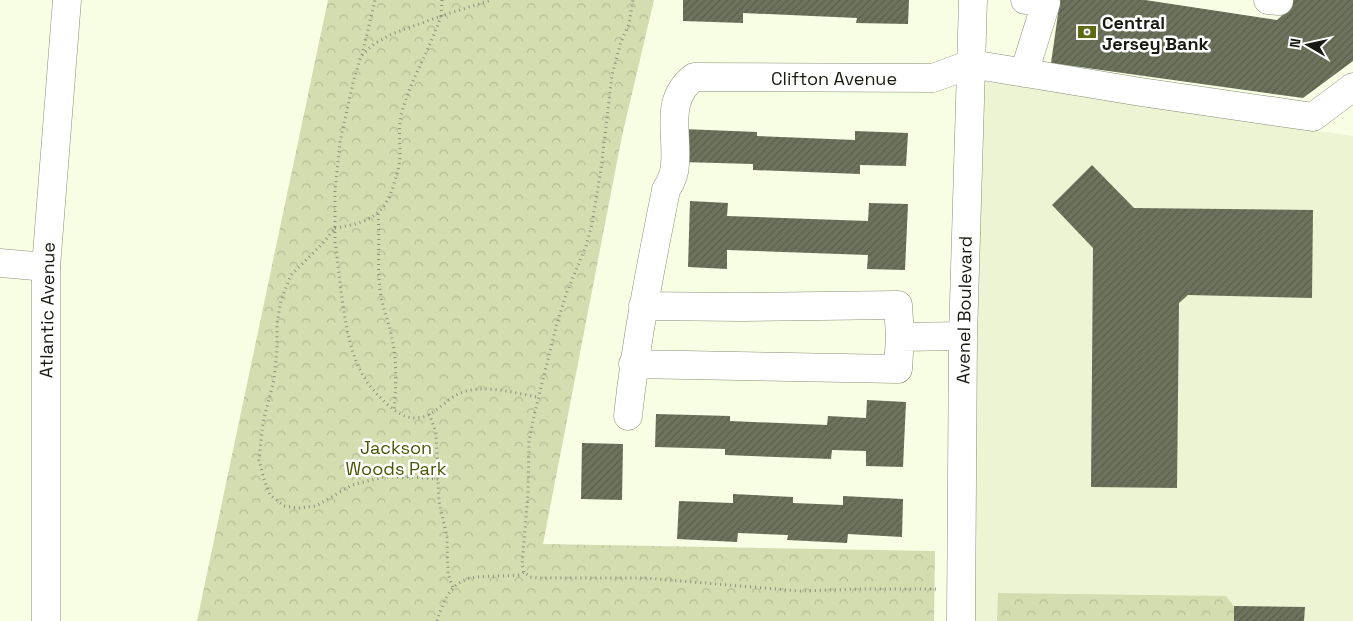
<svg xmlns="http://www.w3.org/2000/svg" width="1353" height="621" viewBox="0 0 1353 621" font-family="'Space Grotesk',sans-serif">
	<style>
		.built { fill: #ecf4d3 }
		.park { fill: url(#park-crowns) }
		.building { fill: url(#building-hatch) }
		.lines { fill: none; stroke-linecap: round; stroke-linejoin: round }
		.minor-casing { stroke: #898e77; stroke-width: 29 }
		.major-casing { stroke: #898e77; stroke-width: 29 }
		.path { stroke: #8b8f7e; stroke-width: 3; stroke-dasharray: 1 4; stroke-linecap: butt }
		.minor { stroke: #fff; stroke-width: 28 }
		.major { stroke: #fff; stroke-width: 28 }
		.labels { text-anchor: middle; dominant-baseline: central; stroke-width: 5; stroke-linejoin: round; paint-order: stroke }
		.poi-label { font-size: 18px; font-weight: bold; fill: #181a11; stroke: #fff; text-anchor: start }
		.street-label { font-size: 18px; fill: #181a11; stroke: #fff }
		.park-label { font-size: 18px; fill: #4b5603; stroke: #fff }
	</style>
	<defs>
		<pattern id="park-crowns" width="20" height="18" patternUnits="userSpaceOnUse" patternTransform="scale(1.25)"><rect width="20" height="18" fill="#d3ddaf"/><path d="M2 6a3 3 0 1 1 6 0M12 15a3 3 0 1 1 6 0" fill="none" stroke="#b4bd96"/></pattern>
		<pattern id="building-hatch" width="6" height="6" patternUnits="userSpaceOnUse" patternTransform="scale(1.25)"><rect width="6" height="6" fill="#6e735d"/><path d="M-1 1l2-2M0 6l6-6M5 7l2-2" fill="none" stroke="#595e4b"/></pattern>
	</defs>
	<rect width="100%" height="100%" fill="#f8fee4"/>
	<path class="built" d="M977,80L1353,136V621H969Z"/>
	<path class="park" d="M328,0H654L622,136L543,544L935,551L934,621H197Z
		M998,593L1226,596L1234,606V621H997Z"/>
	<path class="building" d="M683,0H909L908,24L856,23L857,18L743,13V23L683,21Z
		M1060,0H1145L1277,20L1291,8L1292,0H1353V61L1303,98L1051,63Z
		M683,129L757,132V136L855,140V131L908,133L906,166L860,165V174L753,170V164L681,162Z
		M1092,165L1134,208L1313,210L1312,298L1188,295L1179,303L1177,488L1091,487L1093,248L1052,205Z
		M690,201L728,203L727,216L868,221L869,203L908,204L905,270L867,269L868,255L727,250V269L688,267Z
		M867,400L906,402L903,467L866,466V451L832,450L831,459L725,455V449L655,447L656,414L730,416V421L827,425L828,416L866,418Z
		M582,443L623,444L622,500L581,499Z
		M733,494L793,497V503L843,505V496L903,499L902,537L848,534L847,543L787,540L788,535L738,533L737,542L677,539L679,501L733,503Z
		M1234,606L1305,607L1304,621H1234Z"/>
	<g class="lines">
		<g class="minor-casing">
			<path id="minor" d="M1268,0L1279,1V0
				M1024,73L1046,3L1025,0
				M0,263L46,267
				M900,337L963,336
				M633,364L898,369L900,337L898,305L742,307L643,306
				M628,416C636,340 651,265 666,190C671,182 675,174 675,164C678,132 664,100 694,77L933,78L971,64L1141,92L1313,117L1353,87
				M961,621L963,336L973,0"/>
		</g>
		<g class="major-casing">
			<path id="major" d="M46,621V267L67,0"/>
		</g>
		<path class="path" d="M442,0L441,16L491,0
			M441,16C430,49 411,79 402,112C398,126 400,140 400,154C400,164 397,174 394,184C384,217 367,223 335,228V242C341,282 343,337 361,372C368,385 377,395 388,405C396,412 406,419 418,418C432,417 444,402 456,395C481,382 512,393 538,397
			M362,55L375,0
			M378,214C380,239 377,265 380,290C382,307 389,322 392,338C397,360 396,389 394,411
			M429,414L436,432L439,501L447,537L448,574L453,588
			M438,479L409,477H383L352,485L316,506L298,508L284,506L270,495L264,479L259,460L263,422L274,380L277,349V323L281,300L291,275L324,242L335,228V191L340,142L353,83L361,56L374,44L392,34L441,16
			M524,572L522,565L528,494L529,442L533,420L557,323L567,292L586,246L592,224L601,169L612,75L621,42L629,24L633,0
			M437,621C453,567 473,579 519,575L524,572L530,577L538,578H646L799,591L860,589H938"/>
		<use href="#minor" class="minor"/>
		<use href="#major" class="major"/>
	</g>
	<defs>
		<g id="bank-bare" transform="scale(1.5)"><path d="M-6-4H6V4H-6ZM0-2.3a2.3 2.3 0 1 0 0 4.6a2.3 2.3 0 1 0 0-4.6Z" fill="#5f6b13" stroke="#fff" stroke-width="2.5" paint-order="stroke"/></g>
	</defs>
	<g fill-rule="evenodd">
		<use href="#bank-bare" x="1087" y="32"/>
	</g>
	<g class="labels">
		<g class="poi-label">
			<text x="1102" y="22">Central<tspan x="1102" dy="21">Jersey Bank</tspan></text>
		</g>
		<g class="street-label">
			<text x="834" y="78">Clifton Avenue</text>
			<text transform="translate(47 310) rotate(-89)">Atlantic Avenue</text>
			<text transform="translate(964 310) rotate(-89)">Avenel Boulevard</text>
		</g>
		<g class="park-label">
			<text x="396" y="447">Jackson<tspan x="396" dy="21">Woods Park</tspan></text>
		</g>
	</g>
	<g transform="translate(1308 45) rotate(279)" stroke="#ffffff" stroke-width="4" paint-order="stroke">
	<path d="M0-4L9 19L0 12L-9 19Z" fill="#181a11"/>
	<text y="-8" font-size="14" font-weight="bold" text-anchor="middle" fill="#181a11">N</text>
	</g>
</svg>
